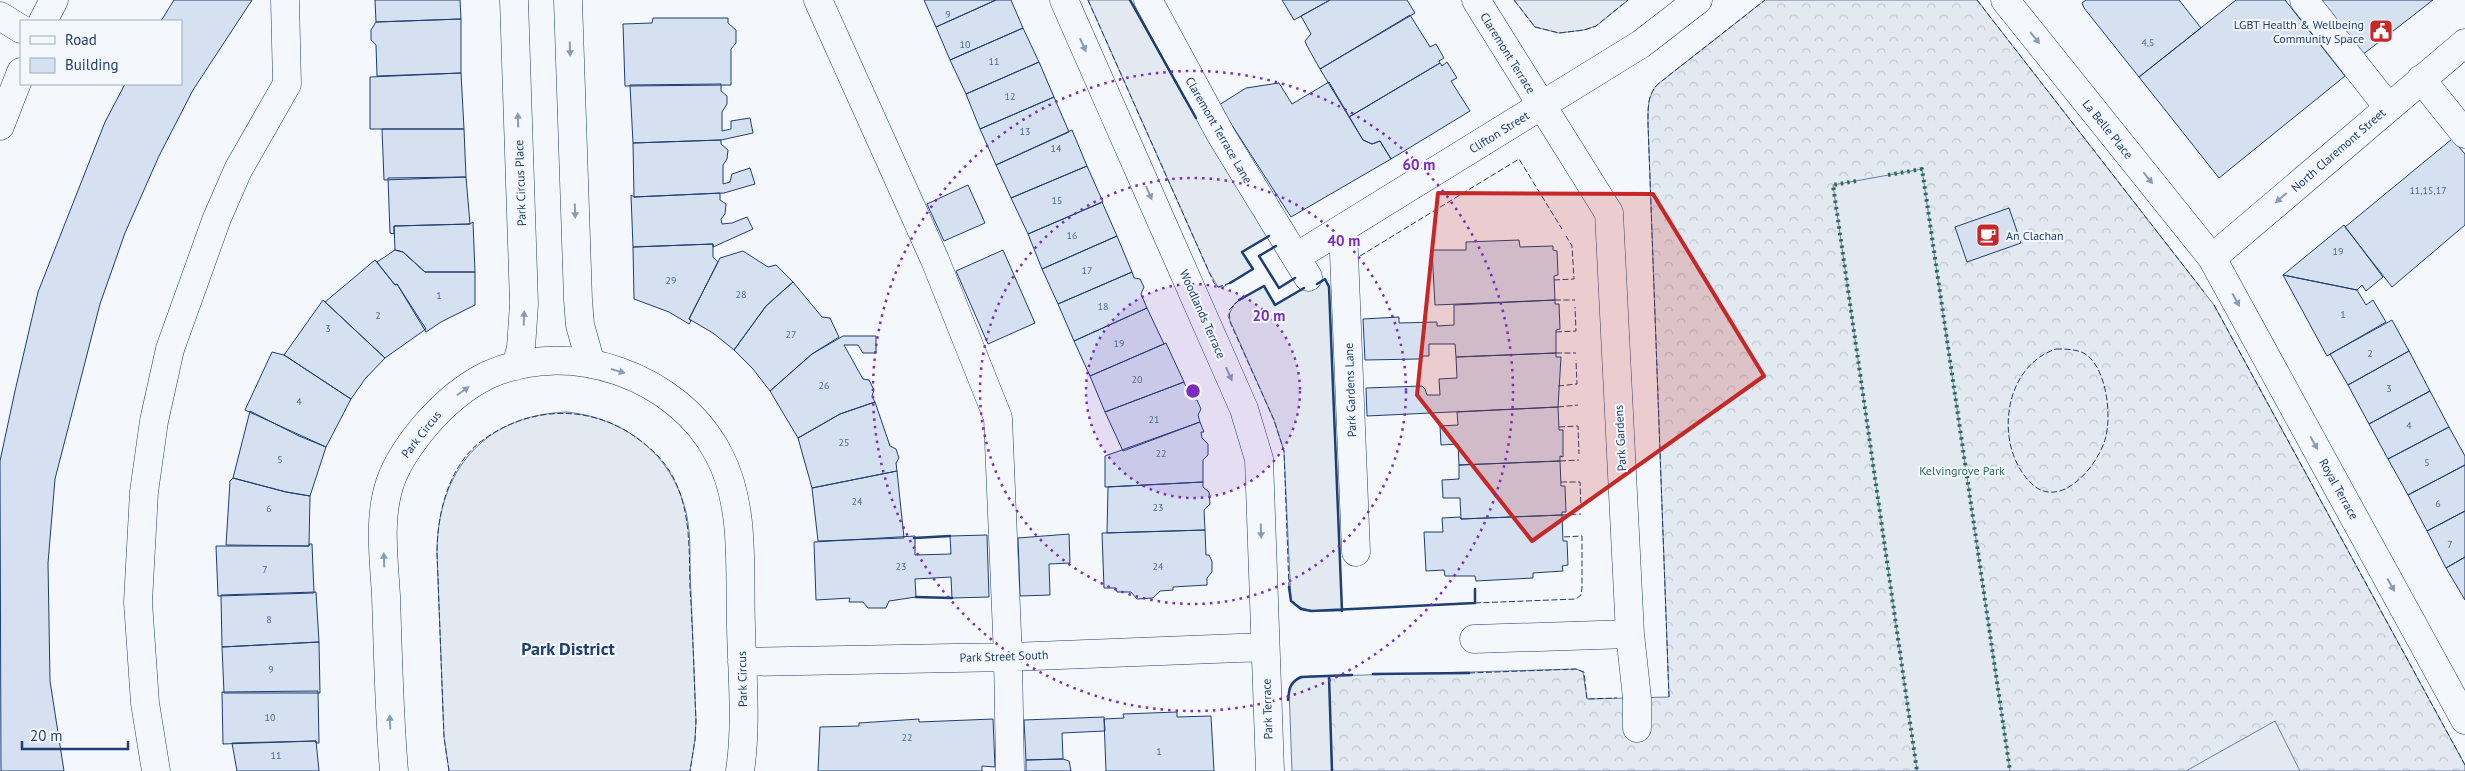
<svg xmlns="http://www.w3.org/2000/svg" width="2465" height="771" viewBox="0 0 2465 771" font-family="'PT Sans',sans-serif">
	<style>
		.forest { fill: url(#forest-crowns); stroke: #687fa3 }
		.garden { fill: #e3e9f0; stroke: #687fa3 }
		.building { fill: #d5e0f0; stroke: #1d3f73 }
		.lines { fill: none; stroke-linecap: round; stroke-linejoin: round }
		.minor-casing { stroke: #1d3f73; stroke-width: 29 }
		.minor { stroke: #f4f7fb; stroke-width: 28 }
		.hedge { stroke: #2c6c60; stroke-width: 4; stroke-dasharray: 2.5 4; stroke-linecap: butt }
		.fence { stroke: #1d3f73; stroke-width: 1; stroke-dasharray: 6 2.5; stroke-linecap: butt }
		.wall { stroke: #1d3f73; stroke-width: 2.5 }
		.oneway { fill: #889bb7 }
		.marked { fill: #c62828; fill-opacity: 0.2; stroke: #c62828; stroke-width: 4; stroke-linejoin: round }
		.ring { fill: none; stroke: #7b2cbf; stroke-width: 2.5; stroke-dasharray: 2.5 5 }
		.labels { text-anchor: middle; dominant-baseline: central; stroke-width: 4; stroke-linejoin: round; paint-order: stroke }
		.number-label { font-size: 10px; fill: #4b6792 }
		.poi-label { font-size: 12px; fill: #1d3f73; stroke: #f4f7fb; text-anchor: end }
		.street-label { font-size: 12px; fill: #1d3f73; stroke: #f4f7fb }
		.park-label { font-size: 12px; fill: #2c6c60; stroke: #f4f7fb }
		.district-label { font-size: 18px; font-weight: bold; fill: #1d3f73; stroke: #f4f7fb }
		.centre { fill: #7b2cbf; stroke: #f4f7fb; stroke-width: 2.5 }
		.ring-label { font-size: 15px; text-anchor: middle; font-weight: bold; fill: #7b2cbf; stroke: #f4f7fb; stroke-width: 4; stroke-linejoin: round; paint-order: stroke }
	</style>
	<defs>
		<pattern id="forest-crowns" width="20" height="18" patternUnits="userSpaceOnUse" patternTransform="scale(1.25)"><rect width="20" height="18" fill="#e3e9f0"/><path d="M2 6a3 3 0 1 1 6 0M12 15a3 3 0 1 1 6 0" fill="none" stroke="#c2c9d1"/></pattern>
	</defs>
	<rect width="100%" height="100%" fill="#f4f7fb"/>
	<path class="forest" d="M1765,0H1977L2214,305L2465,765V771H1332L1329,676L1576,669L1583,672L1587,699L1669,697L1648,124C1648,109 1647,95 1658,84Z"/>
	<path class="garden" d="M1088,0H1130L1182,95L1270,236L1242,252L1253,269L1223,287H1218L1209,272Z
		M1514,0H1628L1596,26L1584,30L1559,33L1535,27Z
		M1922,169L1934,252L2010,771H1917L1833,185Z
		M1325,279L1329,285L1342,611C1324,611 1306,614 1291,601L1284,451L1274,420L1228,316L1235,303L1264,286L1275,305L1308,286L1310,287Z
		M567,412C625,418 672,454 686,512C692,537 689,566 691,592C693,635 694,678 696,721L695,740L690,771H449L444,737L437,553C437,472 483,415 567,412Z
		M1329,676L1332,771H1292L1289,688C1298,674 1313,676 1329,676Z
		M2275,721L2300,771H2186Z"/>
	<path class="building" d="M174,0H252L193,90L159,156L125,233L100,304L55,479L48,563L50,681L64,771H1L0,461L15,391L38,292L105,122L125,84H181V21H161Z
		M375,0H460L461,19L376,22Z
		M924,0H996L936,27Z
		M996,0H1011L1023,28L950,60L936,27Z
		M1282,0H1330L1294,20Z
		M1330,0H1407L1415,13L1320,69L1307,46L1305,41L1311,34L1301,16Z
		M2086,0H2179L2201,28L2139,77L2084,8L2082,3Z
		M2236,0H2285L2345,76L2219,178L2139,77Z
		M2310,0H2433L2357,59Z
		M1410,15L1430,47L1436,44L1444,58L1439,61L1440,63L1349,117L1320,69Z
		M653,18H728V23L736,30V43L731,49V85L625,86L623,24L652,23Z
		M461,19V73L377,76L376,45L371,40V30L376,22Z
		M1023,28L1039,62L966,94L950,60Z
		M1039,62L1054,97L980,129L966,94Z
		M1447,62L1457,78L1451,81L1470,111L1391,159L1380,141L1372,144L1363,140L1349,117L1440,63L1442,66Z
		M461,73L464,129H370V77Z
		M1329,82L1363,140L1372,144L1380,141L1391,159L1291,217L1219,105L1246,88L1279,83L1292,104Z
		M721,84V91L727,96V104L722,112V131L731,129V121L750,118L753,133L721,140L633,143L630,85Z
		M1054,97L1069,132L996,165L980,129Z
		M382,129H464L466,177L384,180Z
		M1072,130L1087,166L1011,198L996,165Z
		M2452,139L2465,154V225L2392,287L2345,227Z
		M721,140V144L728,150L727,159L723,165V184L730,182L732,174L750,168L755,184L724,193L634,197L633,143Z
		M1087,166L1103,202L1028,234L1011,198Z
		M466,177L470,224L394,226V234L390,233L388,178Z
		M968,185L985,223L944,241L927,204Z
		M720,193V200L726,204L725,214L721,219L722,224L732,223L747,217L753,229L713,247V244L633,247L631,195L634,197Z
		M1102,202L1117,236L1042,269L1028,234Z
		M2009,208L2021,243L1967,262L1955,227Z
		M473,222L475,272H425L403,252L395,250L394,226L470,224Z
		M2344,225L2383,277L2366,291L2362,285L2357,290L2283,275Z
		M1117,236L1132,272L1058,304L1042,269Z
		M1519,240L1520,247L1553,246V250L1557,251L1558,275L1554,276L1555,300L1435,305L1432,250H1466V242Z
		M713,244V257L718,262L689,319L691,321L689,324L669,312L634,299L633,247Z
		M395,250L403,252L425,272H475V305L441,322L426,332L397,284L395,285L377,262Z
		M1003,250L1035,323L988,344L956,271Z
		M743,251L768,267L776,265L793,282L766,306L734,350L713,333L689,319L720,258Z
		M375,260L395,285L397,284L426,329L385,358L325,302Z
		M1132,272L1134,278L1140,279L1144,287L1141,294L1147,308L1074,341L1058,304Z
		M2283,275L2357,290L2366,305L2373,300L2386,322L2327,356Z
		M793,282L822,317L830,318L839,337L812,354L770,391L753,369L734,350L766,306Z
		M323,300L385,358L365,379L351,399L284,355Z
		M1555,300V304H1559L1560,329L1556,330V353L1456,357L1455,344H1429V356H1420L1419,359L1365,360L1363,319L1399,317V323L1437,322V326L1454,325V305Z
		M1147,308L1164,344L1090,376L1074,341Z
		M2392,320L2409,351L2348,385L2330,354Z
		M843,336H876V353H863L858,345H844L863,379L869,380L874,390L872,396L875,402L840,414L798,438L770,391L812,354Z
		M1166,343L1184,382L1105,412L1090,376Z
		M2409,351L2430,391L2369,424L2348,385Z
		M272,352L284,355L351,399L326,447L245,410Z
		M1556,353V357H1561L1558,407L1367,416L1366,388L1422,386L1425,389L1427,395H1440L1439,379L1457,378L1456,357Z
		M1184,382L1191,399L1197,400L1201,409L1198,415L1200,422L1123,451L1105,412Z
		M2430,391L2449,427L2388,459L2369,424Z
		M875,402L890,446L896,449L899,458L896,463L897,471L812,488L798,438L840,414Z
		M1558,407L1559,430H1563V457L1560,456V461L1459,465L1458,444L1441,445L1440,426L1458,425L1457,412Z
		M250,411L299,436L326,447L310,496L286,492L233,478Z
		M1200,422L1204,432H1201L1202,438L1208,444V455L1203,460V482L1105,487V456Z
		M2449,427L2465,456V465L2408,495L2388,459Z
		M1560,461L1561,486H1565L1566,512H1562V515L1461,519L1460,498H1443L1442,480L1459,479V465Z
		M2465,465V511L2427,531L2408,495Z
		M897,471L904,538L818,541L812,488Z
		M233,478L286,492L310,496L309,546L226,545L230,481Z
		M1203,482V487L1209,492L1210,504L1204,510L1205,530L1107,533L1108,487Z
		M2465,511V557L2446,568L2427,531Z
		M1562,515L1563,541H1567L1568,565L1562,566L1563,571L1533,573V578L1476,581L1475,576H1445L1444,570L1426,571L1424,532H1443L1442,518L1460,517L1461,519Z
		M1205,530L1206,555H1209L1212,561V572L1207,578V585L1173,587V590L1160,591L1153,598L1137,599L1131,592H1117L1116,588H1104L1102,533Z
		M1069,534L1070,563L1049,564L1050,595L1020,596L1018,538Z
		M987,535L989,597L952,598L951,577L915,579L916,597L889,601L886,608H868L863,602H849L850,598L816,600L814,542L915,536V555L951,554L950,536Z
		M309,544H312L314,593L218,596L216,546H309Z
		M2465,557V600L2446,568Z
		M316,592L319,642L222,647L221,595Z
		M319,642L320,693H224L222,647Z
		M318,691L319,743H316V741L223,744L222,692Z
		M1177,712V717L1211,716L1214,771H1106L1104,719L1124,718L1123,714Z
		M1104,717L1105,731L1062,733L1063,759L1026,760L1024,720Z
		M919,719V722L993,719L995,767L982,766V771H818L820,727L859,726V723Z
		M316,741L319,771H237L232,743Z
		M1063,759L1069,761L1071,771H1026V760Z"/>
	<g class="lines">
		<g class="minor-casing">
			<path id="minor" d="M514,0L524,304L521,348L516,366
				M568,0L578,300L580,325L591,364
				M818,0L935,260L998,418L1008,657L1010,771
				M1064,0L1244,409L1259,459L1270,771
				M1148,0L1221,135L1308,277
				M2005,0L2212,258L2465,720
				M2304,0L2388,107
				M0,16L21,29
				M43,21L54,0
				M2421,79L2465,134
				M0,126L21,72
				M1343,229L1356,552
				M1296,257L1641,44L1698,0
				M2212,258L2465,43
				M1630,634L1637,698V728
				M1474,639L1630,634L1609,213L1476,0
				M742,662L1008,657L1265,647
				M156,771L145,703L138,602L144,492L154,421L170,349L217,218L238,170L287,84L285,0
				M394,771C389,713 388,654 386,596C384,560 378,518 390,483C397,462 410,444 424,427C442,406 463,387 488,375C569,338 678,375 719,455C746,506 739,571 741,627C742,674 747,724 740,771"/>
		</g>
		<use href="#minor" class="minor"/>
		<path class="hedge" d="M1888,175L1922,169L2010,771
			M1856,181L1833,185L1917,771"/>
		<path class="fence" d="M1088,0L1214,283L1218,287L1230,283
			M1514,0L1535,27L1559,33L1584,30L1596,26L1628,0
			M1977,0L2204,292
			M1360,256L1519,159L1562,229
			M1554,280L1574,279L1572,246L1566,236
			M1239,300L1229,310L1230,322L1274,420L1284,451L1289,587
			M1555,300H1575
			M2214,305L2465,765
			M1556,332L1576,331L1575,307
			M2056,349C2066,349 2080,349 2088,356C2107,372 2112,417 2105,440C2096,469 2057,514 2028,480C1994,442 2004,366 2056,349Z
			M1556,353H1576
			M1558,386L1577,384L1576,360
			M1558,407L1578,405
			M1559,427L1578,426L1579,454
			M1560,461L1579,460
			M1561,482H1580L1581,508
			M1562,515L1581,514
			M1475,603L1576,599L1581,595L1582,587V536L1563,537
			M1469,673L1576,669L1584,672L1587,699L1617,698
			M1669,697L1648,124C1648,109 1647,95 1658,84L1765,0
			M449,771L444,737L437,553C437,515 448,468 479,443C526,406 589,403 637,438C652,449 664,460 673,477C691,511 689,550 690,588C693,632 694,676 696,721L695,740L690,771"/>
		<path class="wall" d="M1130,0L1196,118
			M1276,246L1259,256L1279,288L1295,278
			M1230,283L1253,269L1242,252L1269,236
			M1317,284L1325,279L1329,287L1342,611
			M1239,300L1264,286L1275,305L1304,288
			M914,538L950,536
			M1289,587L1291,601L1301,609L1311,611L1475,603V589
			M916,597L952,598
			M1373,674L1469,673
			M1329,676L1332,771
			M1288,700C1289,689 1290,682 1301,677L1352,675"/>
	</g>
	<defs><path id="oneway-solid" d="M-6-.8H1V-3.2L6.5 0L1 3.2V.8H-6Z" transform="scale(1.25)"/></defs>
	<g class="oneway">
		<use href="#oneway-solid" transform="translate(2035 38) rotate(51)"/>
		<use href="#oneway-solid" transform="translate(1083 45) rotate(66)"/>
		<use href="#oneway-solid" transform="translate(570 49) rotate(88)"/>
		<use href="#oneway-solid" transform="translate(518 120) rotate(-92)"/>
		<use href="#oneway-solid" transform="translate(2148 178) rotate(51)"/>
		<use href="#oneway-solid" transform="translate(1149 193) rotate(66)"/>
		<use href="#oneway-solid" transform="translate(2281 198) rotate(139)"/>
		<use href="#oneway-solid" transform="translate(575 211) rotate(88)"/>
		<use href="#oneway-solid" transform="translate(2236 300) rotate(61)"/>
		<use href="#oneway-solid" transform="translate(524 318) rotate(-88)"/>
		<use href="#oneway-solid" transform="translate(618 371) rotate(16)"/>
		<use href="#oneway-solid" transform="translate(1229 374) rotate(66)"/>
		<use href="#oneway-solid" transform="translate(463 391) rotate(-35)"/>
		<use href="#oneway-solid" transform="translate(2314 443) rotate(61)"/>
		<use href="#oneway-solid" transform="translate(1261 531) rotate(88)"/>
		<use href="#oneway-solid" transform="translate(384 560) rotate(-92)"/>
		<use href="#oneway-solid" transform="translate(2391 585) rotate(61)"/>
		<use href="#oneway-solid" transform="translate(390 722) rotate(-92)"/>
	</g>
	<path class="marked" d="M1438,193L1653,194L1764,376L1532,541L1417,395Z"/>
	<circle cx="1193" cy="391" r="107" fill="#7b2cbf" fill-opacity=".12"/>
	<g class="ring">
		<circle cx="1193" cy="391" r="107"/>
		<circle cx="1193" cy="391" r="213"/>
		<circle cx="1193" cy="391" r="320"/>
	</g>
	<defs>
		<g id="civic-square" transform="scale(1.25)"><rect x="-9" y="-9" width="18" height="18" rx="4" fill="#c62828" stroke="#f4f7fb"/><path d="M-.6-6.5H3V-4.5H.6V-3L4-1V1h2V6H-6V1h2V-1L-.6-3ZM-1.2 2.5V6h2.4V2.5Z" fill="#fff"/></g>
		<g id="cafe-square" transform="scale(1.25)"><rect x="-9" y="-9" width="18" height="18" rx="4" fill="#c62828" stroke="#f4f7fb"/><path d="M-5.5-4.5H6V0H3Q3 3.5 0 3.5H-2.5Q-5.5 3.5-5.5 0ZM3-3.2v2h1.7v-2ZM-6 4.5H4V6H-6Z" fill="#fff"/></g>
	</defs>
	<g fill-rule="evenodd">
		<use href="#civic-square" x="2381" y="31"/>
		<use href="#cafe-square" x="1988" y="235"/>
	</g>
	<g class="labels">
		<g class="number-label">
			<text x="948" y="14">9</text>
			<text x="2148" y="42">4,5</text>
			<text x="965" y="44">10</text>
			<text x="994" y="61">11</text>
			<text x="1010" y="96">12</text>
			<text x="1025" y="131">13</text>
			<text x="1056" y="148">14</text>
			<text x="2428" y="190">11,15,17</text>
			<text x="1057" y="200">15</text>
			<text x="1072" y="235">16</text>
			<text x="2338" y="251">19</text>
			<text x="1087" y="270">17</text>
			<text x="671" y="280">29</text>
			<text x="741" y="294">28</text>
			<text x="439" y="295">1</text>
			<text x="1103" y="306">18</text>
			<text x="2343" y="314">1</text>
			<text x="378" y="315">2</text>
			<text x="328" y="328">3</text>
			<text x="791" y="334">27</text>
			<text x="1119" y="343">19</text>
			<text x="2370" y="353">2</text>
			<text x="1137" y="379">20</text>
			<text x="824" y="385">26</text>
			<text x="2389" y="388">3</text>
			<text x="299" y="401">4</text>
			<text x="1154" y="419">21</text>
			<text x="2409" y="425">4</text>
			<text x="844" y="442">25</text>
			<text x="1161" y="453">22</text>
			<text x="280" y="459">5</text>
			<text x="2427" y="462">5</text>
			<text x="857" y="501">24</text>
			<text x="2438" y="503">6</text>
			<text x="1158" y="507">23</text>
			<text x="269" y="508">6</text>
			<text x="2450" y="544">7</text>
			<text x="901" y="566">23</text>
			<text x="1158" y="566">24</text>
			<text x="265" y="569">7</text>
			<text x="269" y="619">8</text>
			<text x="271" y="669">9</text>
			<text x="270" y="717">10</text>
			<text x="907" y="737">22</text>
			<text x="1159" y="751">1</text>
			<text x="276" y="755">11</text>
		</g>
		<g class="poi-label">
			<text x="2364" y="24">LGBT Health &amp; Wellbeing<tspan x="2364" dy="14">Community Space</tspan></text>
			<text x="2006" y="235" text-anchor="start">An Clachan</text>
		</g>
		<g class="street-label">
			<text transform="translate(1508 53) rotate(58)">Claremont Terrace</text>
			<text transform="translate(2108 129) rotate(51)">La Belle Place</text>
			<text transform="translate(1219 130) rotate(60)">Claremont Terrace Lane</text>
			<text transform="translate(1499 132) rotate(-32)">Clifton Street</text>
			<text transform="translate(2338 150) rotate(-41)">North Claremont Street</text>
			<text transform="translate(520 183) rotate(-92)">Park Circus Place</text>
			<text transform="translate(1203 314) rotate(66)">Woodlands Terrace</text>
			<text transform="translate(1350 390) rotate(-92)">Park Gardens Lane</text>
			<text transform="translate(421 434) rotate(-52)">Park Circus</text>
			<text transform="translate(1620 438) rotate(-93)">Park Gardens</text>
			<text transform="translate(2339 489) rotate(61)">Royal Terrace</text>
			<text transform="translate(1004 656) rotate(-2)">Park Street South</text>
			<text transform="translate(742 679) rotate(-91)">Park Circus</text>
			<text transform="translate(1267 709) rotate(-92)">Park Terrace</text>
		</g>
		<g class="park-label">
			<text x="1962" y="470">Kelvingrove Park</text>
		</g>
		<g class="district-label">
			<text x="568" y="648">Park District</text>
		</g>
	</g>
	<circle cx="1193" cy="391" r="8" class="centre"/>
	<g class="ring-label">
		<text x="1419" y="170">60 m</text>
		<text x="1344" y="246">40 m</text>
		<text x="1269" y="321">20 m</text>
	</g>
	<rect x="20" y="20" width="162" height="65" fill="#f4f7fb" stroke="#9eadc5"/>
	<rect x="30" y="36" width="25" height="8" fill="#f4f7fb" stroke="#9eadc5"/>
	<text x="65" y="45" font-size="15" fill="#1d3f73">Road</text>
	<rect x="30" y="58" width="25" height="15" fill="#d5e0f0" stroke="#9eadc5"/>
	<text x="65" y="70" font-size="15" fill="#1d3f73">Building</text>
	<path d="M22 741v8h106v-8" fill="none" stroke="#1d3f73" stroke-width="2.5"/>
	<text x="30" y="741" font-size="15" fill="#1d3f73" stroke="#f4f7fb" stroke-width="4" paint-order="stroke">20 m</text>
</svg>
